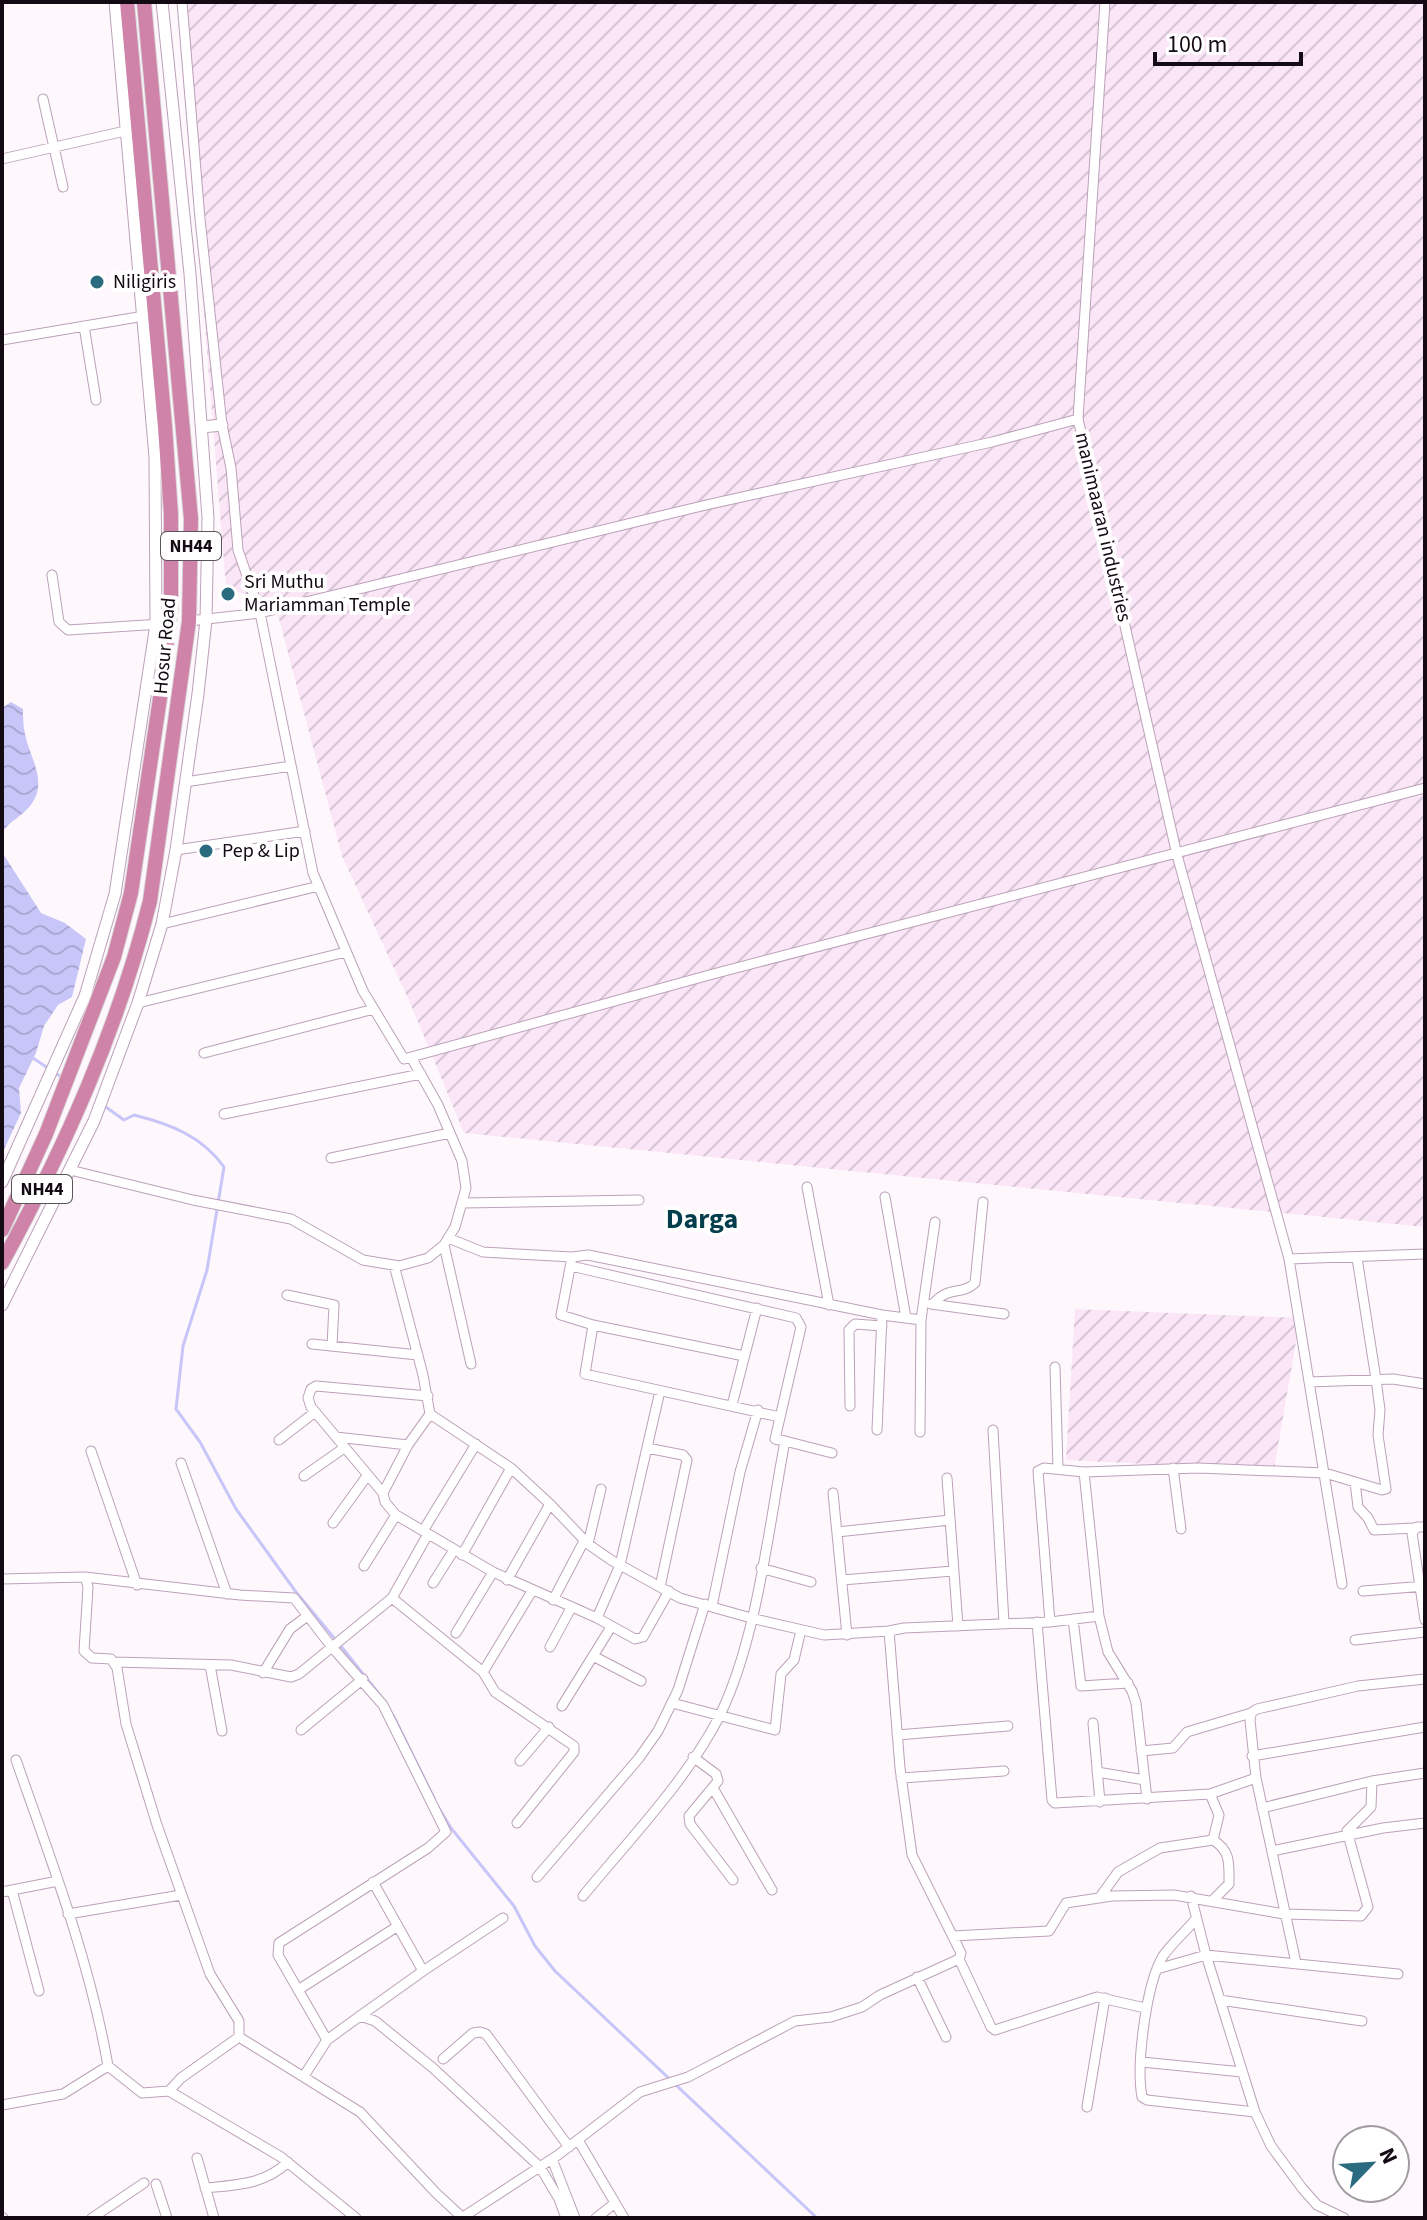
<svg xmlns="http://www.w3.org/2000/svg" width="1427" height="2220" viewBox="0 0 1427 2220" font-family="'Source Sans 3',sans-serif">
	<style>
		.industrial { fill: url(#industrial-furrows) }
		.water { fill: url(#water-waves) }
		.lines { fill: none; stroke-linecap: round; stroke-linejoin: round }
		.stream { stroke: #c8c5f8; stroke-width: 3 }
		.minor-casing { stroke: #bca1b9; stroke-width: 11 }
		.tertiary-casing { stroke: #bca1b9; stroke-width: 13 }
		.trunk-casing { stroke: #d9d8d9; stroke-width: 16 }
		.minor { stroke: #fff; stroke-width: 9 }
		.tertiary { stroke: #fff; stroke-width: 11 }
		.trunk { stroke: #d083a8; stroke-width: 14 }
		.poi-dot { fill: #2a6b7f; stroke: #fff; stroke-width: 3 }
		.labels { text-anchor: middle; dominant-baseline: central; stroke-width: 8; stroke-linejoin: round; paint-order: stroke }
		.shield { fill: #fff; stroke: #5a545a; stroke-width: 2 }
		.shield-label { font-size: 18px; font-weight: bold; fill: #130a13 }
		.poi-label { font-size: 20px; fill: #130a13; stroke: #fff; text-anchor: start }
		.street-label { font-size: 20px; fill: #130a13; stroke: #fff }
		.district-label { font-size: 28px; font-weight: bold; fill: #043e4d; stroke: #fff }
	</style>
	<defs>
		<pattern id="industrial-furrows" width="10" height="10" patternUnits="userSpaceOnUse" patternTransform="scale(2)"><rect width="10" height="10" fill="#fbe6f8"/><path d="M-1 1l2-2M0 10L10 0M9 11l2-2" fill="none" stroke="#d6c4d4"/></pattern>
		<pattern id="water-waves" width="16" height="10" patternUnits="userSpaceOnUse" patternTransform="scale(2)"><rect width="16" height="10" fill="#c8c5f8"/><path d="M0 5q4-4 8 0t8 0" fill="none" stroke="#aba8d4"/></pattern>
	</defs>
	<rect width="100%" height="100%" fill="#fef8fd"/>
	<path class="industrial" d="M179,2H1425V1227L464,1133L411,1005L342,856L275,604L226,588Z
		M1075,1309L1300,1318L1274,1470L1066,1460Z"/>
	<path class="water" d="M11,702L23,709C23,717 23,726 25,734C30,759 49,782 30,806C22,816 10,821 2,832V708Z
		M2,852L41,913L65,923L86,939L72,997L58,1005L44,1026L36,1053L19,1088L21,1113L2,1154Z"/>
	<g class="lines">
		<path class="stream" d="M30,1056L64,1079
			M103,1105L124,1120L134,1115C170,1124 202,1136 224,1167L207,1270L183,1346L176,1409L200,1442L236,1509L296,1592L335,1639
			M340,1645L383,1699
			M393,1715L434,1798
			M437,1805L451,1828L514,1906L535,1946L555,1971L817,2218"/>
		<g class="minor-casing">
			<path id="minor" d="M182,2L200,219L222,425L231,468L238,550L260,613L706,505L992,442L1078,419
				M1105,2L1078,419L1177,855L1289,1259L1342,1584
				M43,99L63,187
				M2,159L125,131
				M84,326L96,400
				M2,340L144,316
				M52,575L59,622L68,630L161,624
				M189,621L260,613L313,873L363,991L404,1059L713,974L1425,788
				M185,782L291,766
				M176,850L305,831
				M162,924L319,886
				M138,1003L346,952
				M204,1053L374,1009
				M224,1114L421,1074
				M331,1158L450,1133
				M70,1170L193,1200L291,1219L363,1260L399,1266L428,1258L444,1245L455,1227L466,1188L462,1161L438,1105L411,1057
				M807,1187L829,1305
				M885,1197L906,1318
				M462,1203L639,1200
				M448,1238L483,1252L572,1257L561,1315L593,1325L585,1374L780,1417
				M444,1245L471,1364
				M572,1257L588,1255L882,1315L921,1320
				M1289,1259L1425,1254
				M394,1265L423,1375L430,1414L408,1445L383,1493L385,1502L396,1515L493,1572L456,1633
				M571,1266L796,1318L801,1327L775,1439L785,1441C769,1525 757,1640 720,1715C688,1779 628,1841 583,1896
				M287,1295L334,1305L332,1346
				M931,1304L1004,1314
				M933,1304C949,1285 961,1296 975,1283L983,1202
				M593,1325L744,1356
				M312,1344L418,1355
				M1055,1367L1058,1469
				M1309,1382L1393,1379L1425,1384
				M732,1405L757,1308
				M850,1406L849,1330L855,1324L882,1326
				M430,1414L511,1468L550,1504L588,1544L611,1560L680,1598L751,1618L824,1635L889,1631L900,1768L912,1855L961,1953L959,1959L880,1995L862,2007L831,2017L795,2021L688,2077L640,2092L558,2155L463,2217
				M877,1430L882,1315
				M993,1430L1004,1623
				M920,1432L921,1320L935,1222
				M336,1437L408,1445
				M279,1440L315,1412
				M785,1441L832,1453
				M647,1448L683,1455L687,1460L660,1587
				M91,1451L137,1585
				M181,1463L227,1594
				M1173,1468L1181,1529
				M304,1476L344,1448
				M947,1478L958,1626
				M1355,1482L1358,1507L1368,1518L1374,1530L1414,1528
				M383,1493L311,1407L308,1398L311,1389L316,1386L428,1396
				M833,1493L847,1635
				M333,1523L367,1476
				M1425,1527H1417L1412,1533L1425,1620
				M423,1531L476,1444
				M837,1532L950,1520
				M588,1544L601,1489
				M462,1555L511,1468
				M364,1566L396,1515
				M761,1568L811,1582
				M493,1572L597,1618L635,1639L643,1637L669,1591
				M85,1577L88,1587L84,1651L92,1658L111,1659L117,1668L126,1724L157,1825L210,1974L239,2021V2037L360,2112L436,2193L463,2218
				M2,1579L85,1577L240,1595L294,1598L331,1646L383,1705L446,1832L428,1848L279,1943L278,1955L327,2040
				M507,1580L550,1504
				M842,1580L953,1571
				M433,1583L454,1550
				M1363,1591L1425,1586
				M392,1598L428,1534
				M553,1600L585,1539
				M712,1606L740,1472L758,1410
				M597,1618L620,1565L660,1391
				M1073,1619L1081,1686L1128,1683
				M1037,1622L1052,1800L1055,1803L1210,1794L1256,1778
				M1050,1622L1038,1471L1044,1468L1084,1472
				M889,1631L904,1628L1050,1622L1099,1616
				M1355,1640L1425,1632
				M550,1647L571,1608
				M593,1656L641,1681
				M114,1662L231,1665L291,1677L299,1674L392,1598L483,1672L495,1692L574,1746V1752L517,1823
				M210,1665L222,1731
				M483,1672L532,1591
				M263,1673L290,1629L306,1617
				M672,1703L775,1730L781,1674L794,1660L801,1630
				M562,1706L611,1627
				M1093,1723L1100,1802
				M301,1730L363,1679
				M897,1735L1008,1726
				M1141,1751L1173,1748L1187,1732L1251,1713
				M1252,1756L1425,1727
				M693,1757L716,1774L718,1781L689,1816L690,1824L733,1880
				M16,1760C51,1860 90,1962 108,2066L142,2093L169,2091L181,2078L239,2037
				M520,1761L549,1727
				M1097,1772L1145,1780
				M901,1778L1004,1771
				M713,1788L772,1890
				M1147,1799L1136,1703L1132,1691L1108,1652L1099,1616L1084,1472L1198,1468L1325,1473L1382,1490L1386,1489L1378,1435L1380,1410L1376,1379L1357,1258
				M1262,1808L1372,1781L1425,1773
				M1213,1840C1231,1851 1229,1864 1229,1884L1213,1900
				M1272,1851L1383,1828L1425,1823
				M537,1877L639,1758L658,1731L678,1690L705,1604
				M373,1882L423,1971
				M12,1890L39,1991
				M2,1892L58,1881
				M1191,1896L1206,1955L1255,2112L1271,2146L1302,2188L1317,2205L1344,2218
				M1100,1897L1118,1872L1160,1848L1213,1840L1219,1815L1210,1794
				M68,1914L181,1895
				M1196,1919C1186,1931 1172,1943 1163,1956C1146,1984 1136,2065 1142,2097L1147,2100L1255,2112
				M953,1936L1049,1931L1066,1903L1112,1896L1174,1895L1284,1914L1361,1916L1368,1907L1347,1831L1371,1807L1372,1781
				M959,1959L991,2027L995,2030L1097,1997L1145,2008
				M1296,1963L1256,1778L1250,1720L1251,1713L1257,1709L1358,1686L1425,1679
				M1157,1969L1206,1955L1398,1974
				M917,1977L946,2037
				M298,1990L398,1926
				M1220,2000L1362,2021
				M360,2016L423,1971L503,1918
				M443,2059L473,2033L480,2032L486,2034L569,2147
				M1142,2062L1242,2072
				M304,2076L327,2040L360,2016L375,2021L433,2068L540,2167L559,2199L566,2218
				M169,2091L281,2157L356,2218
				M2,2105L63,2094L108,2066
				M1087,2107L1105,1998
				M578,2140L624,2218
				M197,2158L214,2218
				M552,2159L575,2218
				M156,2184L167,2218
				M205,2188C236,2185 264,2185 288,2162
				M2,2217L3,2218
				M92,2218L144,2183
				M596,2218L615,2203"/>
		</g>
		<g class="tertiary-casing">
			<path id="tertiary" d="M202,427L222,425
				M2,1182L85,996L115,894L156,624L155,457L115,2
				M2,1305L94,1121L138,1003L162,924L176,850L198,694L206,620L208,518L190,274L162,2"/>
		</g>
		<g class="trunk-casing">
			<path id="trunk" d="M2,1230L46,1134L114,957L131,893L160,698L171,606V514L165,426L127,2
				M2,1263C65,1147 118,1029 150,901L189,621L191,519L144,2"/>
		</g>
		<use href="#minor" class="minor"/>
		<use href="#tertiary" class="tertiary"/>
		<use href="#trunk" class="trunk"/>
	</g>
	<g class="poi-dot">
		<circle cx="97" cy="282" r="8"/>
		<circle cx="228" cy="594" r="8"/>
		<circle cx="206" cy="851" r="8"/>
	</g>
	<g class="labels">
		<g class="shield">
			<rect x="161" y="532" width="60" height="28" rx="6"/>
			<rect x="12" y="1175" width="60" height="28" rx="6"/>
		</g>
		<g class="shield-label">
			<text x="191" y="546">NH44</text>
			<text x="42" y="1189">NH44</text>
		</g>
		<g class="poi-label">
			<text x="113" y="282">Niligiris</text>
			<text x="244" y="582">Sri Muthu<tspan x="244" dy="23">Mariamman Temple</tspan></text>
			<text x="222" y="851">Pep &amp; Lip</text>
		</g>
		<g class="street-label">
			<text transform="translate(1103 527) rotate(77)">manimaaran industries</text>
			<text transform="translate(165 646) rotate(-85)">Hosur Road</text>
		</g>
		<g class="district-label">
			<text x="702" y="1219">Darga</text>
		</g>
	</g>
	<rect width="1427" height="2220" fill="none" stroke="#130a13" stroke-width="8"/>
	<g transform="translate(1371 2164) rotate(65)"><circle r="38" fill="#ffffff" stroke="#a19da1" stroke-width="2"/>
	<path d="M0-6L14 30L0 20L-14 30Z" fill="#2a6b7f"/>
	<text y="-12" font-size="22" font-weight="bold" text-anchor="middle" fill="#130a13">N</text>
	</g>
	<path d="M1155 52v12h146v-12" fill="none" stroke="#130a13" stroke-width="4"/>
	<text x="1167" y="52" font-size="24" fill="#130a13" stroke="#ffffff" stroke-width="6" paint-order="stroke">100 m</text>
</svg>
